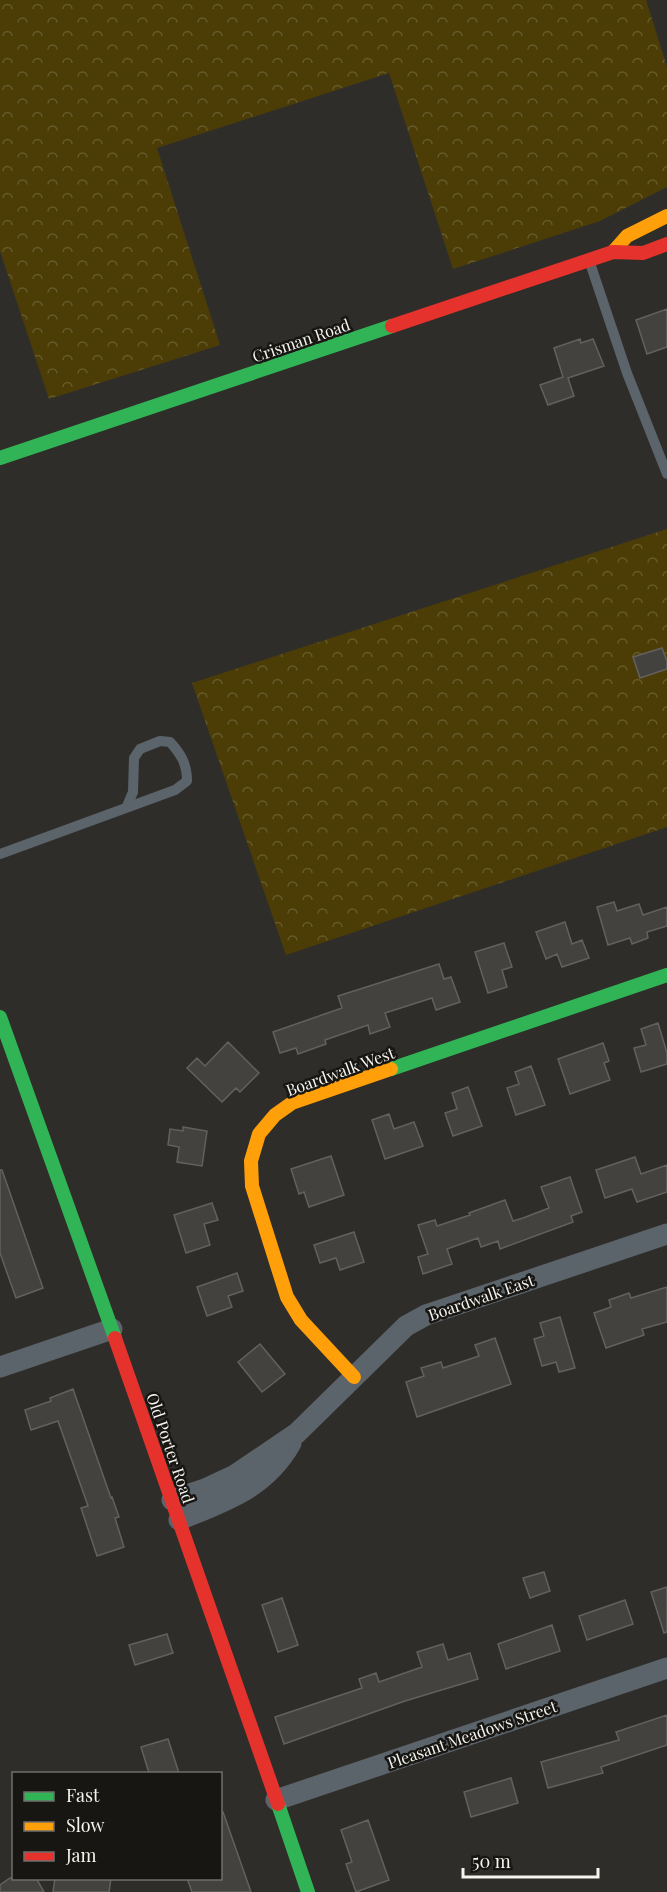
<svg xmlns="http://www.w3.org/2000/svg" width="667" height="1892" viewBox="0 0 667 1892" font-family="'Playfair Display',serif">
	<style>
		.forest { fill: url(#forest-crowns) }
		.building { fill: #44423f; stroke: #63615e; stroke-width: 1.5 }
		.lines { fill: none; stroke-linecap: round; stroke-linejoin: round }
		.lane { stroke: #5c646b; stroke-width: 10 }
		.street { stroke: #5c646b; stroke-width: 21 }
		.fast { stroke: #30b455; stroke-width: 14 }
		.slow { stroke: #ff9f0a; stroke-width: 14 }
		.jam { stroke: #e5322d; stroke-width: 14 }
		.labels { text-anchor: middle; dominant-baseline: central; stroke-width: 5; stroke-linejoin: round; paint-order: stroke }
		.street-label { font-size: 16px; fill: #f5f4ef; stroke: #171613 }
	</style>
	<defs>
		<pattern id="forest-crowns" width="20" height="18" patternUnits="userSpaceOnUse" patternTransform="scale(1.5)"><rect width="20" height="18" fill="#4c3d07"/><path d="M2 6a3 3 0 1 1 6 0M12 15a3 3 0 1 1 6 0" fill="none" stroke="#665a2b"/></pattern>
	</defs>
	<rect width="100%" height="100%" fill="#2f2d29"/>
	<path class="forest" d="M0,0H646L667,67V187L600,221L453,269L389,73L157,148L220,345L49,399L0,251Z
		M667,529V827L286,955L192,683Z"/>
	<path class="building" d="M667,309V347L647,354L636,320Z
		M580,339L581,343L593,339L604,366L568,378L574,396L548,405L540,385L563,377L554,348Z
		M662,648L667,661V669L640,678L633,657Z
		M614,902L617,911L639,904L643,915L667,907V926L647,932L648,938L632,944L630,938L608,945L597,907Z
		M565,922L572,944L582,940L589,958L562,967L557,954L546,959L536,932Z
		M504,943L512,967L502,970L507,987L488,993L475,952Z
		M439,964L444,979L451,977L460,1002L436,1010L432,998L385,1013L390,1027L370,1034L368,1025L325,1040L326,1044L298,1054L296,1048L280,1053L273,1032L342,1008L338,996Z
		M658,1023L667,1053V1064L641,1072L634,1048L646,1045L641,1029Z
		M228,1042L259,1073L240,1092L236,1088L222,1102L187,1068L197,1058L205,1066Z
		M603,1043L609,1061L604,1063L610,1080L570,1094L558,1059Z
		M531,1066L545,1105L516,1115L507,1088L519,1084L515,1072Z
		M468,1087L482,1126L453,1136L445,1113L457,1109L452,1093Z
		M389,1114L394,1129L414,1122L423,1146L385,1159L372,1120Z
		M183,1127L207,1131L202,1166L177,1162L179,1147L168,1145L170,1129L183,1131Z
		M331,1156L344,1195L309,1207L304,1192L299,1194L291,1169Z
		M635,1157L641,1174L667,1165V1192L637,1202L632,1189L605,1198L596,1170Z
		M0,1170H2L43,1288L16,1298L0,1253Z
		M570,1177L582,1212L571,1216L573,1222L500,1249L498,1241L481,1247L478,1238L447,1249L452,1264L423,1274L418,1257L428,1254L418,1225L435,1220L437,1226L470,1215L469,1213L505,1200L513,1221L523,1218L549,1208L541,1187Z
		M212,1203L218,1220L204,1224L210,1245L186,1253L174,1215Z
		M354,1232L364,1262L340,1270L336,1258L320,1263L314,1245Z
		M237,1273L243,1291L228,1296L232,1307L207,1316L197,1287Z
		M667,1287V1322L642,1329L644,1335L606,1348L594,1313L611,1307L609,1300L629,1293L631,1298Z
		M560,1317L575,1368L559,1372L556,1362L542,1366L534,1339L544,1336L540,1323Z
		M495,1338L511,1384L417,1417L406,1382L424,1376L421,1368L441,1362L443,1368L479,1356L475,1345Z
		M260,1344L285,1374L262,1392L238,1362Z
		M73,1389L111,1498L112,1497L119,1517L115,1518L124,1547L97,1556L81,1508L88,1506L58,1421L31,1430L25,1410L51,1401L50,1398Z
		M544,1572L550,1591L530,1598L523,1578Z
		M667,1587V1632L664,1633L651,1592Z
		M282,1598L298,1645L278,1652L262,1605Z
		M625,1600L633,1624L587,1640L579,1616Z
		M552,1625L560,1651L506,1669L498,1644Z
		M167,1634L173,1653L135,1665L129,1645Z
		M443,1644L448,1660L470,1653L478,1679L405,1701L284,1744L275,1717L362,1688L359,1679L376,1673L379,1682L422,1667L417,1652Z
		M667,1715V1745L601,1767L603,1773L548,1788L541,1762L619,1740L616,1732Z
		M168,1739L179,1773H149L141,1747Z
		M511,1778L518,1803L471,1817L464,1792Z
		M220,1812H223L251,1892H192L187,1878H220Z
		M368,1820L389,1880L356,1892L346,1864L352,1862L341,1830Z
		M10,1878H36L44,1892H0V1885Z
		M55,1878H111L109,1892H53Z"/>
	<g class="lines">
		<path class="lane" d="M590,263L627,373L667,474
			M0,854L175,790L187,781C187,764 181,754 170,742L160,741L140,749L134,758L133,792L127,806"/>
		<path class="street" d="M0,1367L112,1329
			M172,1500L205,1489L235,1475L297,1433L406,1326L426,1315L667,1234
			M179,1520C225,1501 265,1489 291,1443
			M276,1800L667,1668"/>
		<path class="fast" d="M0,458L392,326
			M0,1017L115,1338
			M391,1069L667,975
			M278,1804L308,1892"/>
		<path class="slow" d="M613,252L627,236L667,216
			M354,1377L301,1320L287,1297L252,1186L251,1161L259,1134L275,1115L292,1103L391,1069"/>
		<path class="jam" d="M392,326L613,252L643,253L667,244
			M115,1338L278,1804"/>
	</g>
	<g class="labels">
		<g class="street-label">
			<text transform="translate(301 340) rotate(-19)">Crisman Road</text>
			<text transform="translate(340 1071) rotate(-20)">Boardwalk West</text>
			<text transform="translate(481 1297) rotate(-19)">Boardwalk East</text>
			<text transform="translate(171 1448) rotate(71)">Old Porter Road</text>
			<text transform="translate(472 1734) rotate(-19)">Pleasant Meadows Street</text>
		</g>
	</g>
	<rect x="12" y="1772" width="210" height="108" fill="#171613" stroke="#706f6b" stroke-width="1.5"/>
	<rect x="24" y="1792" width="30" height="9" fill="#30b455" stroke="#706f6b" stroke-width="1.5"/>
	<text x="66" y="1802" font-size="18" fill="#f5f4ef">Fast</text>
	<rect x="24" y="1822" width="30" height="9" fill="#ff9f0a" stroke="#706f6b" stroke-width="1.5"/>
	<text x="66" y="1832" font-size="18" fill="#f5f4ef">Slow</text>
	<rect x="24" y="1852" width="30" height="9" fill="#e5322d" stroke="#706f6b" stroke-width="1.5"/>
	<text x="66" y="1862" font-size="18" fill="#f5f4ef">Jam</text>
	<path d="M463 1868v9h135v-9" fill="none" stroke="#f5f4ef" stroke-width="3"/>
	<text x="472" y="1868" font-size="18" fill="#f5f4ef" stroke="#171613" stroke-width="4.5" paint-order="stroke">50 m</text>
</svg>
